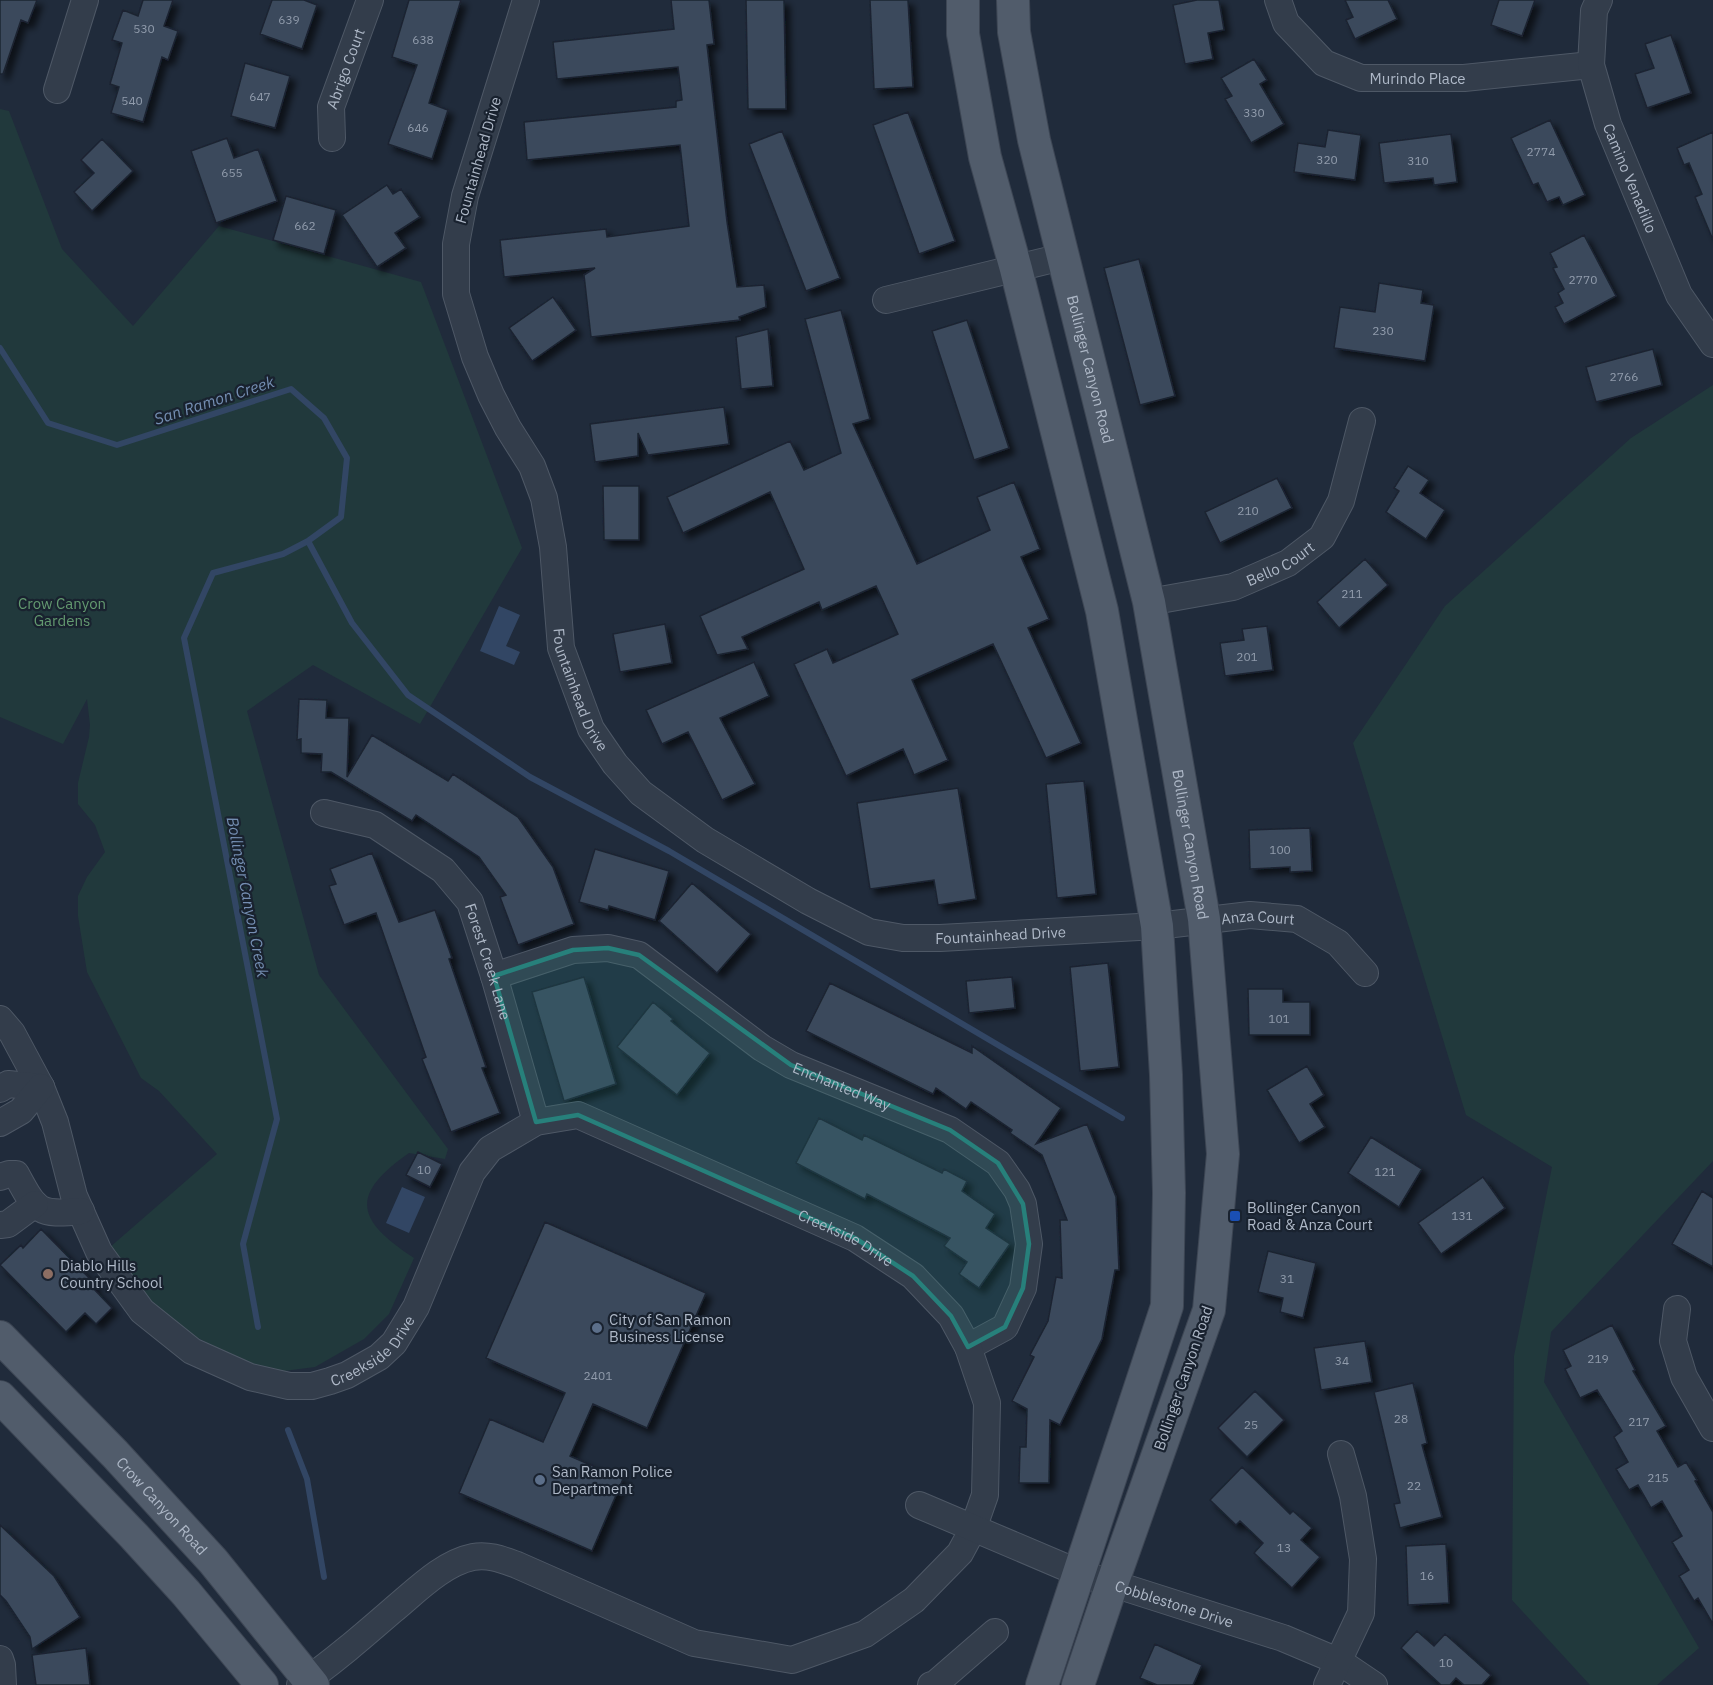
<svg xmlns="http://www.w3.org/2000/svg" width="1713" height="1685" viewBox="0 0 1713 1685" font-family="'IBM Plex Sans',sans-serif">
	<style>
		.green { fill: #21393c }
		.water { fill: #324664 }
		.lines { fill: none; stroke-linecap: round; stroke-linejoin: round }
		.stream { stroke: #324664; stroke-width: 6 }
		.building { fill: #3b495b; stroke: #1b2431; stroke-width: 1.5; filter: url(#shadow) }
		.minor-casing { stroke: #4e5866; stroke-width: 28 }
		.major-casing { stroke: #3d4654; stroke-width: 34 }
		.minor { stroke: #333d4b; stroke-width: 26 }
		.major { stroke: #515c6b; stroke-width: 32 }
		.marked { fill: #27807b; fill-opacity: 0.2; stroke: #27807b; stroke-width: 4.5; stroke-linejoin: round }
		.transit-dot { fill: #1a4fb4; stroke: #19222f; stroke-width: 2 }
		.education-dot { fill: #8d6e63; stroke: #19222f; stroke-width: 2 }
		.service-dot { fill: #5c6f8a; stroke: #19222f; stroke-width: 2 }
		.labels { text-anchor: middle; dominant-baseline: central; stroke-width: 4.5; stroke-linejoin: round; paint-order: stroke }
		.number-label { font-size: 12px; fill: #919cac }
		.street-label { font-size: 15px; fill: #aeb8c7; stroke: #19222f }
		.park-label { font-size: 15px; fill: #639a70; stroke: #19222f }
		.poi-label { font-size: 15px; fill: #aeb8c7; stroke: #19222f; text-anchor: start }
		.water-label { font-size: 16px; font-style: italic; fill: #748eb2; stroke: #19222f }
	</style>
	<defs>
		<filter id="shadow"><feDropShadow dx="5.5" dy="5.5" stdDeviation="3" flood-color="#0009"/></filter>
	</defs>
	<rect width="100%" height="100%" fill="#202b3b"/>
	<path class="green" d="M0,109L9,111L62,249L133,326L219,226L421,282L522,548L420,724L313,665L247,711L319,975L448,1149L445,1159L409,1153C349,1195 356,1220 414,1258L389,1314L364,1339L315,1367L284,1371L250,1365L194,1336L157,1308L109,1248L217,1154L159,1091L141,1078L87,972L78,916V896L87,877L105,852L95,825L78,804V783L89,737L90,725L87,699L63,744L0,717Z
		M1713,385V1161L1551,1332L1544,1382L1699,1648L1657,1685H1590L1512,1600L1514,1356L1552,1167L1466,1115L1353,743L1445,606L1631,438Z"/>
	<path class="water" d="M499,606L520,615L506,646L520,652L514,665L480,651Z
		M402,1187L425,1197L409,1233L386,1223Z"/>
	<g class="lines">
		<path class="stream" d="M0,348L48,423L117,445L291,389L324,418L347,458L341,517L308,541L283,554L213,573L184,638L277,1119L243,1244L258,1327
			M308,541L352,623L408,695L530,777L669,851L1122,1118
			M288,1430L307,1479L324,1577"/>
	</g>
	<path class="building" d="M0,0H37L28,23L21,20L3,74H0Z
		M143,0H173L164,26L178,31L168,60L162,57L143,122L111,113L119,87L110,84L122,43L112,40L123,10L138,16Z
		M272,0H304L317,5L302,49L260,34Z
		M409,0H461L429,103L448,110L432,159L388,144L417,65L392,57Z
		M671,0H709L714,44L707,45L727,222L737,287L764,285L766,307L739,317L740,320L591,337L584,275L595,268L504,277L500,240L606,229L607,237L689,226L680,145L527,160L524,122L676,107V101L682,100L678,67L557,79L553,42L674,29Z
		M746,0H784L786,109H748Z
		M870,0H908L913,87L874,89Z
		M1197,0H1219L1224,30L1208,33L1213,59L1185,64L1173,5Z
		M1345,0H1388L1397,19L1355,39L1346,20L1353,17Z
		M1499,0H1535L1522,36L1491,25Z
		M1671,35L1691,93L1647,108L1635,74L1654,68L1645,44Z
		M1254,59L1267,80L1260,84L1284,124L1251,143L1225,99L1232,96L1221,78Z
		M245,63L290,76L275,128L231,116Z
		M908,112L955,241L919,254L873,125Z
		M1550,120L1585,195L1563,205L1559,197L1547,202L1538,183L1533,185L1511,138Z
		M1328,130L1361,135L1355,180L1294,172L1298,143L1325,147Z
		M782,131L840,278L806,291L749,144Z
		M1713,132V240L1695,197L1702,194L1689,163L1684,165L1677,148Z
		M1451,134L1457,182L1434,185L1433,178L1384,183L1379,143Z
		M227,138L234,158L258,149L277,201L216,223L191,151Z
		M102,139L133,171L92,211L74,192L94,173L81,160Z
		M387,185L393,194L401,189L420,217L395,233L406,248L377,267L342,215Z
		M286,196L336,210L324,254L273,240Z
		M1584,235L1616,296L1564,324L1555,307L1563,303L1558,293L1564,289L1553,268L1557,267L1550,253Z
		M1139,259L1175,396L1140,405L1104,268Z
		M1379,283L1423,290L1421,303L1434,305L1425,361L1334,348L1340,307L1375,312Z
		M553,297L576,330L532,361L509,328Z
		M841,310L870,419L853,424L917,564L990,530L977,497L1014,482L1040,549L1021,557L1049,619L1028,628L1081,743L1046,758L993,644L912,680L948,760L914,775L903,749L846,776L794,664L827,649L833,663L898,634L876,586L822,610L819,602L742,637L748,649L717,655L700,616L804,569L770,492L683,533L667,497L790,441L804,470L841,453L805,319Z
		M967,320L1009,448L974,460L932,331Z
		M768,329L773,386L741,389L736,337Z
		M1653,349L1662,385L1596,402L1586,367Z
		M724,407L729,444L648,455L638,433V456L595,462L590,424Z
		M1408,466L1429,480L1420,493L1445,510L1426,539L1386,512L1399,491L1394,488Z
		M1277,478L1292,508L1220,543L1205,512Z
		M603,486H639V540H604Z
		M1365,559L1388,585L1339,628L1317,602Z
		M665,624L672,663L620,672L613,634Z
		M1267,626L1273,670L1225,676L1220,643L1244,640L1242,629Z
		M754,662L769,696L720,718L755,784L722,800L688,732L662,744L646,710Z
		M299,699L327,700L326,718H349L347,777L372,735L448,781L453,774L518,817L553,867L574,924L518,945L500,897L506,895L479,857L416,815L412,821L331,772H321L322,754L301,753V739L297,740Z
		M1084,781L1096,894L1057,898L1046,784Z
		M958,788L976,899L938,905L934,880L870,889L857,803Z
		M1310,828L1312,871L1290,872V867L1250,869L1249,830Z
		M595,849L669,871L655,920L609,906L608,910L579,902Z
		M372,853L399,922L435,910L452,958L449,959L486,1067L482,1068L500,1113L451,1132L422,1059L426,1057L376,913L344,925L329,886L336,884L330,869Z
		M692,883L751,934L717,973L659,921Z
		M1108,963L1119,1067L1080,1071L1070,967Z
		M584,977L616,1084L564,1101L532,992Z
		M1012,977L1015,1008L969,1013L966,981Z
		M830,983L972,1053V1046L1061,1108L1036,1144L1087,1124L1116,1197L1119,1270H1115L1102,1339L1060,1425L1050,1420L1049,1483H1019L1020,1447H1026L1027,1409L1012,1401L1034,1357L1030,1355L1048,1321L1056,1277L1062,1278L1060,1220H1067L1042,1155L1010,1133L1012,1130L971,1102L966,1109L936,1088L933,1094L806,1031Z
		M1248,989H1283V1002H1310V1035H1249Z
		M653,1002L673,1019L671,1021L710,1053L677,1095L617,1047Z
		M1307,1066L1324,1095L1310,1104L1325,1127L1299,1143L1267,1090Z
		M819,1118L862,1140L864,1135L942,1173L944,1169L967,1181L962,1191L995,1214L986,1228L1010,1244L979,1288L959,1274L967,1262L944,1246L950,1238L867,1194L865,1199L796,1163Z
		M1371,1137L1422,1169L1399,1207L1348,1173Z
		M418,1152L442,1164L430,1187L406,1175Z
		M1483,1177L1505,1208L1441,1254L1418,1223Z
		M1702,1191L1713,1198V1267L1672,1244Z
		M545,1222L706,1293L647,1428L593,1404L570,1456L623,1479L592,1551L459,1493L490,1419L543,1442L565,1393L486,1358Z
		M41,1229L95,1284L92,1287L112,1308L96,1324L85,1313L66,1332L0,1265L21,1245L23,1248Z
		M1268,1251L1316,1263L1303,1318L1280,1312L1283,1298L1258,1292Z
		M1612,1325L1635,1370L1633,1371L1666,1426L1657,1431L1678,1467L1686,1462L1697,1480L1695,1481L1713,1512V1624L1698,1598L1694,1601L1679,1576L1689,1570L1672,1542L1682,1536L1662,1501L1651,1508L1638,1485L1629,1490L1616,1469L1628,1462L1614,1437L1622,1431L1597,1390L1580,1398L1565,1369L1571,1366L1563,1350Z
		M1365,1341L1372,1382L1321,1390L1314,1348Z
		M1413,1383L1427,1443L1422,1445L1442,1517L1400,1528L1394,1504L1400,1503L1374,1392Z
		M1255,1391L1284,1420L1247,1457L1218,1428Z
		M1242,1467L1290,1514L1293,1511L1312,1528L1301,1540L1320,1557L1292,1588L1254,1553L1263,1543L1240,1521L1236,1525L1210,1500Z
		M0,1525L54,1576L80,1617L32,1649L30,1637L6,1601L0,1595Z
		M1446,1544L1449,1603L1408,1605L1406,1546Z
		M1417,1631L1434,1646L1445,1634L1491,1675L1482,1685H1464L1456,1678L1450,1685H1441L1401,1648Z
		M1155,1644L1202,1665L1193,1685H1157L1140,1678Z
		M86,1648L90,1685H36L32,1655Z"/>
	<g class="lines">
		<g class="minor-casing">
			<g id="minor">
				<path id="s1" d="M526,0L465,196L456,244V294L475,357L491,395L508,428L532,466L544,498L553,547L561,648L591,729L615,764L641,793L705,840L808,901L869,932L903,938H940L1157,926L1250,915L1297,919L1338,943L1365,973"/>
				<path id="s2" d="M1278,0L1286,23L1324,63L1361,78H1464L1591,65"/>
				<path id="s3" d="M1599,0L1594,11L1591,65L1608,124L1679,295L1713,344"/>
				<path d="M57,90L85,0"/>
				<path id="s4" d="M332,138L331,107L370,0"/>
				<path d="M886,300L1062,257"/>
				<path id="s5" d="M1149,602L1233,587L1288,563L1322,537L1341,501L1362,421"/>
				<path id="s6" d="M324,813L375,825L443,870L470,902L494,976L536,1122"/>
				<path id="s7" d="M494,976L573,950L608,948L639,955L762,1048L791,1065L950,1130L998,1163L1017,1190L1023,1204L1029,1244L1023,1288L1005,1327L968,1347"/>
				<path id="s8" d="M0,1019L12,1033L41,1087L55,1122L74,1196L99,1252L142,1311L192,1351L250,1377L289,1386H312L330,1381L347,1375L379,1357L394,1343L416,1307L472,1172L490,1149L536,1122L578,1115L855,1238L913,1276L951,1316L968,1347L987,1403L985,1495L973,1529L960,1553L914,1600L865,1634L792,1660L694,1643L517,1565C503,1560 489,1554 473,1557C443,1563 416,1591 393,1610C363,1636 333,1662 300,1685"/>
				<path d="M0,1089L8,1084L41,1087"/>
				<path d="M0,1123L21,1111L41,1087"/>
				<path d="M0,1177L9,1174H16C36,1211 38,1216 81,1211"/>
				<path d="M0,1225L8,1224L35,1204"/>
				<path d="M1677,1309L1673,1341L1684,1377L1713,1428"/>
				<path id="s9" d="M919,1505L1079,1573L1283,1638L1340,1662L1374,1685"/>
				<path d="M0,1659L2,1665L3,1685"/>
				<path d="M931,1685L935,1684L995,1632"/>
				<path d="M1327,1685L1361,1613L1363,1559L1353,1496L1341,1454"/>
			</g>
		</g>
		<g class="major-casing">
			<g id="major">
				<path d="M963,0V34L985,157L1016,269L1102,611L1157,926L1166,1075L1169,1193L1167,1306L1042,1685"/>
				<path id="s10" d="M1013,0L1014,32L1034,140L1149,602L1204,919L1223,1154L1209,1310L1112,1584L1078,1685"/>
				<path id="s11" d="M0,1337L115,1454L213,1561L313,1685"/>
				<path d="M0,1397L134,1536L186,1593L262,1685"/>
			</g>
		</g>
		<use href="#minor" class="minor"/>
		<use href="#major" class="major"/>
	</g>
	<path class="marked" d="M608,948L639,955L791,1065L950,1130L998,1163L1023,1204L1029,1244L1023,1288L1005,1327L968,1347L951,1316L913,1276L855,1238L578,1115L536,1122L494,976L573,950Z"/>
	<rect class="transit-dot" x="1229" y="1210" width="12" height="12" rx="3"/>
	<circle class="education-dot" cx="48" cy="1274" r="6"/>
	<g class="service-dot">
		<circle cx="597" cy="1328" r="6"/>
		<circle cx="540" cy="1480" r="6"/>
	</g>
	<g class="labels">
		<g class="number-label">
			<text x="289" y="19">639</text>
			<text x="144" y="28">530</text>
			<text x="423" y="39">638</text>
			<text x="260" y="96">647</text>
			<text x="132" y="100">540</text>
			<text x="1254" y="112">330</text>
			<text x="418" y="127">646</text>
			<text x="1541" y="151">2774</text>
			<text x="1327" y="159">320</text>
			<text x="1418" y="160">310</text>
			<text x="232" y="172">655</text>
			<text x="305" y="225">662</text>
			<text x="1583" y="279">2770</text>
			<text x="1383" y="330">230</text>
			<text x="1624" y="376">2766</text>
			<text x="1248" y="510">210</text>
			<text x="1352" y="593">211</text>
			<text x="1247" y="656">201</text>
			<text x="1280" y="849">100</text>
			<text x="1279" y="1018">101</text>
			<text x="424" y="1169">10</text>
			<text x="1385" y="1171">121</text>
			<text x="1462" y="1215">131</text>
			<text x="1287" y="1278">31</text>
			<text x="1598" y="1358">219</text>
			<text x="1342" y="1360">34</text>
			<text x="598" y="1375">2401</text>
			<text x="1401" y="1418">28</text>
			<text x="1639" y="1421">217</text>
			<text x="1251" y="1424">25</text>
			<text x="1658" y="1477">215</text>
			<text x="1414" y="1485">22</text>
			<text x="1284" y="1547">13</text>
			<text x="1427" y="1575">16</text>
			<text x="1446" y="1662">10</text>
		</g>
		<g class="street-label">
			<text stroke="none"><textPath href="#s4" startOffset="72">Abrigo Court</textPath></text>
			<text stroke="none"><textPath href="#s2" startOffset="176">Murindo Place</textPath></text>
			<text transform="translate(478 160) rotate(-74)">Fountainhead Drive</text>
			<text stroke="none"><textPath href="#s3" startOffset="186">Camino Venadillo</textPath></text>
			<text stroke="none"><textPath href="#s10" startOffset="378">Bollinger Canyon Road</textPath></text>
			<text stroke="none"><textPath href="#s5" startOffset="138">Bello Court</textPath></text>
			<text stroke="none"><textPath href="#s1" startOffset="724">Fountainhead Drive</textPath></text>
			<text stroke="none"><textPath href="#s10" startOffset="864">Bollinger Canyon Road</textPath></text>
			<text stroke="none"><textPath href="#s1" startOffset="1504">Anza Court</textPath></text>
			<text stroke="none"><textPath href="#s1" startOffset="1246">Fountainhead Drive</textPath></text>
			<text stroke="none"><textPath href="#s6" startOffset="238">Forest Creek Lane</textPath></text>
			<text stroke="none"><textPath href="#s7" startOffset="393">Enchanted Way</textPath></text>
			<text stroke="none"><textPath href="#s8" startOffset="1221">Creekside Drive</textPath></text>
			<text stroke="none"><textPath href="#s8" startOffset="591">Creekside Drive</textPath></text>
			<text transform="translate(1183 1378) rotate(-71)">Bollinger Canyon Road</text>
			<text stroke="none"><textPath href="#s11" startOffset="234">Crow Canyon Road</textPath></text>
			<text stroke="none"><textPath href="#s9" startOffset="274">Cobblestone Drive</textPath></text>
		</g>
		<g class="park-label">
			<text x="62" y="603">Crow Canyon<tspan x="62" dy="17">Gardens</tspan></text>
		</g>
		<g class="poi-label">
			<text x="1247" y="1207">Bollinger Canyon<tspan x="1247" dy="17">Road &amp; Anza Court</tspan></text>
			<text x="60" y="1265">Diablo Hills<tspan x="60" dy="17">Country School</tspan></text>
			<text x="609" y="1319">City of San Ramon<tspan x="609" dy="17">Business License</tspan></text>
			<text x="552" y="1471">San Ramon Police<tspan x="552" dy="17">Department</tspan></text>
		</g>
		<g class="water-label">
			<text transform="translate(214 400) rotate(-18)">San Ramon Creek</text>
			<text transform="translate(248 897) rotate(79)">Bollinger Canyon Creek</text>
		</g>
	</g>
</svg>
